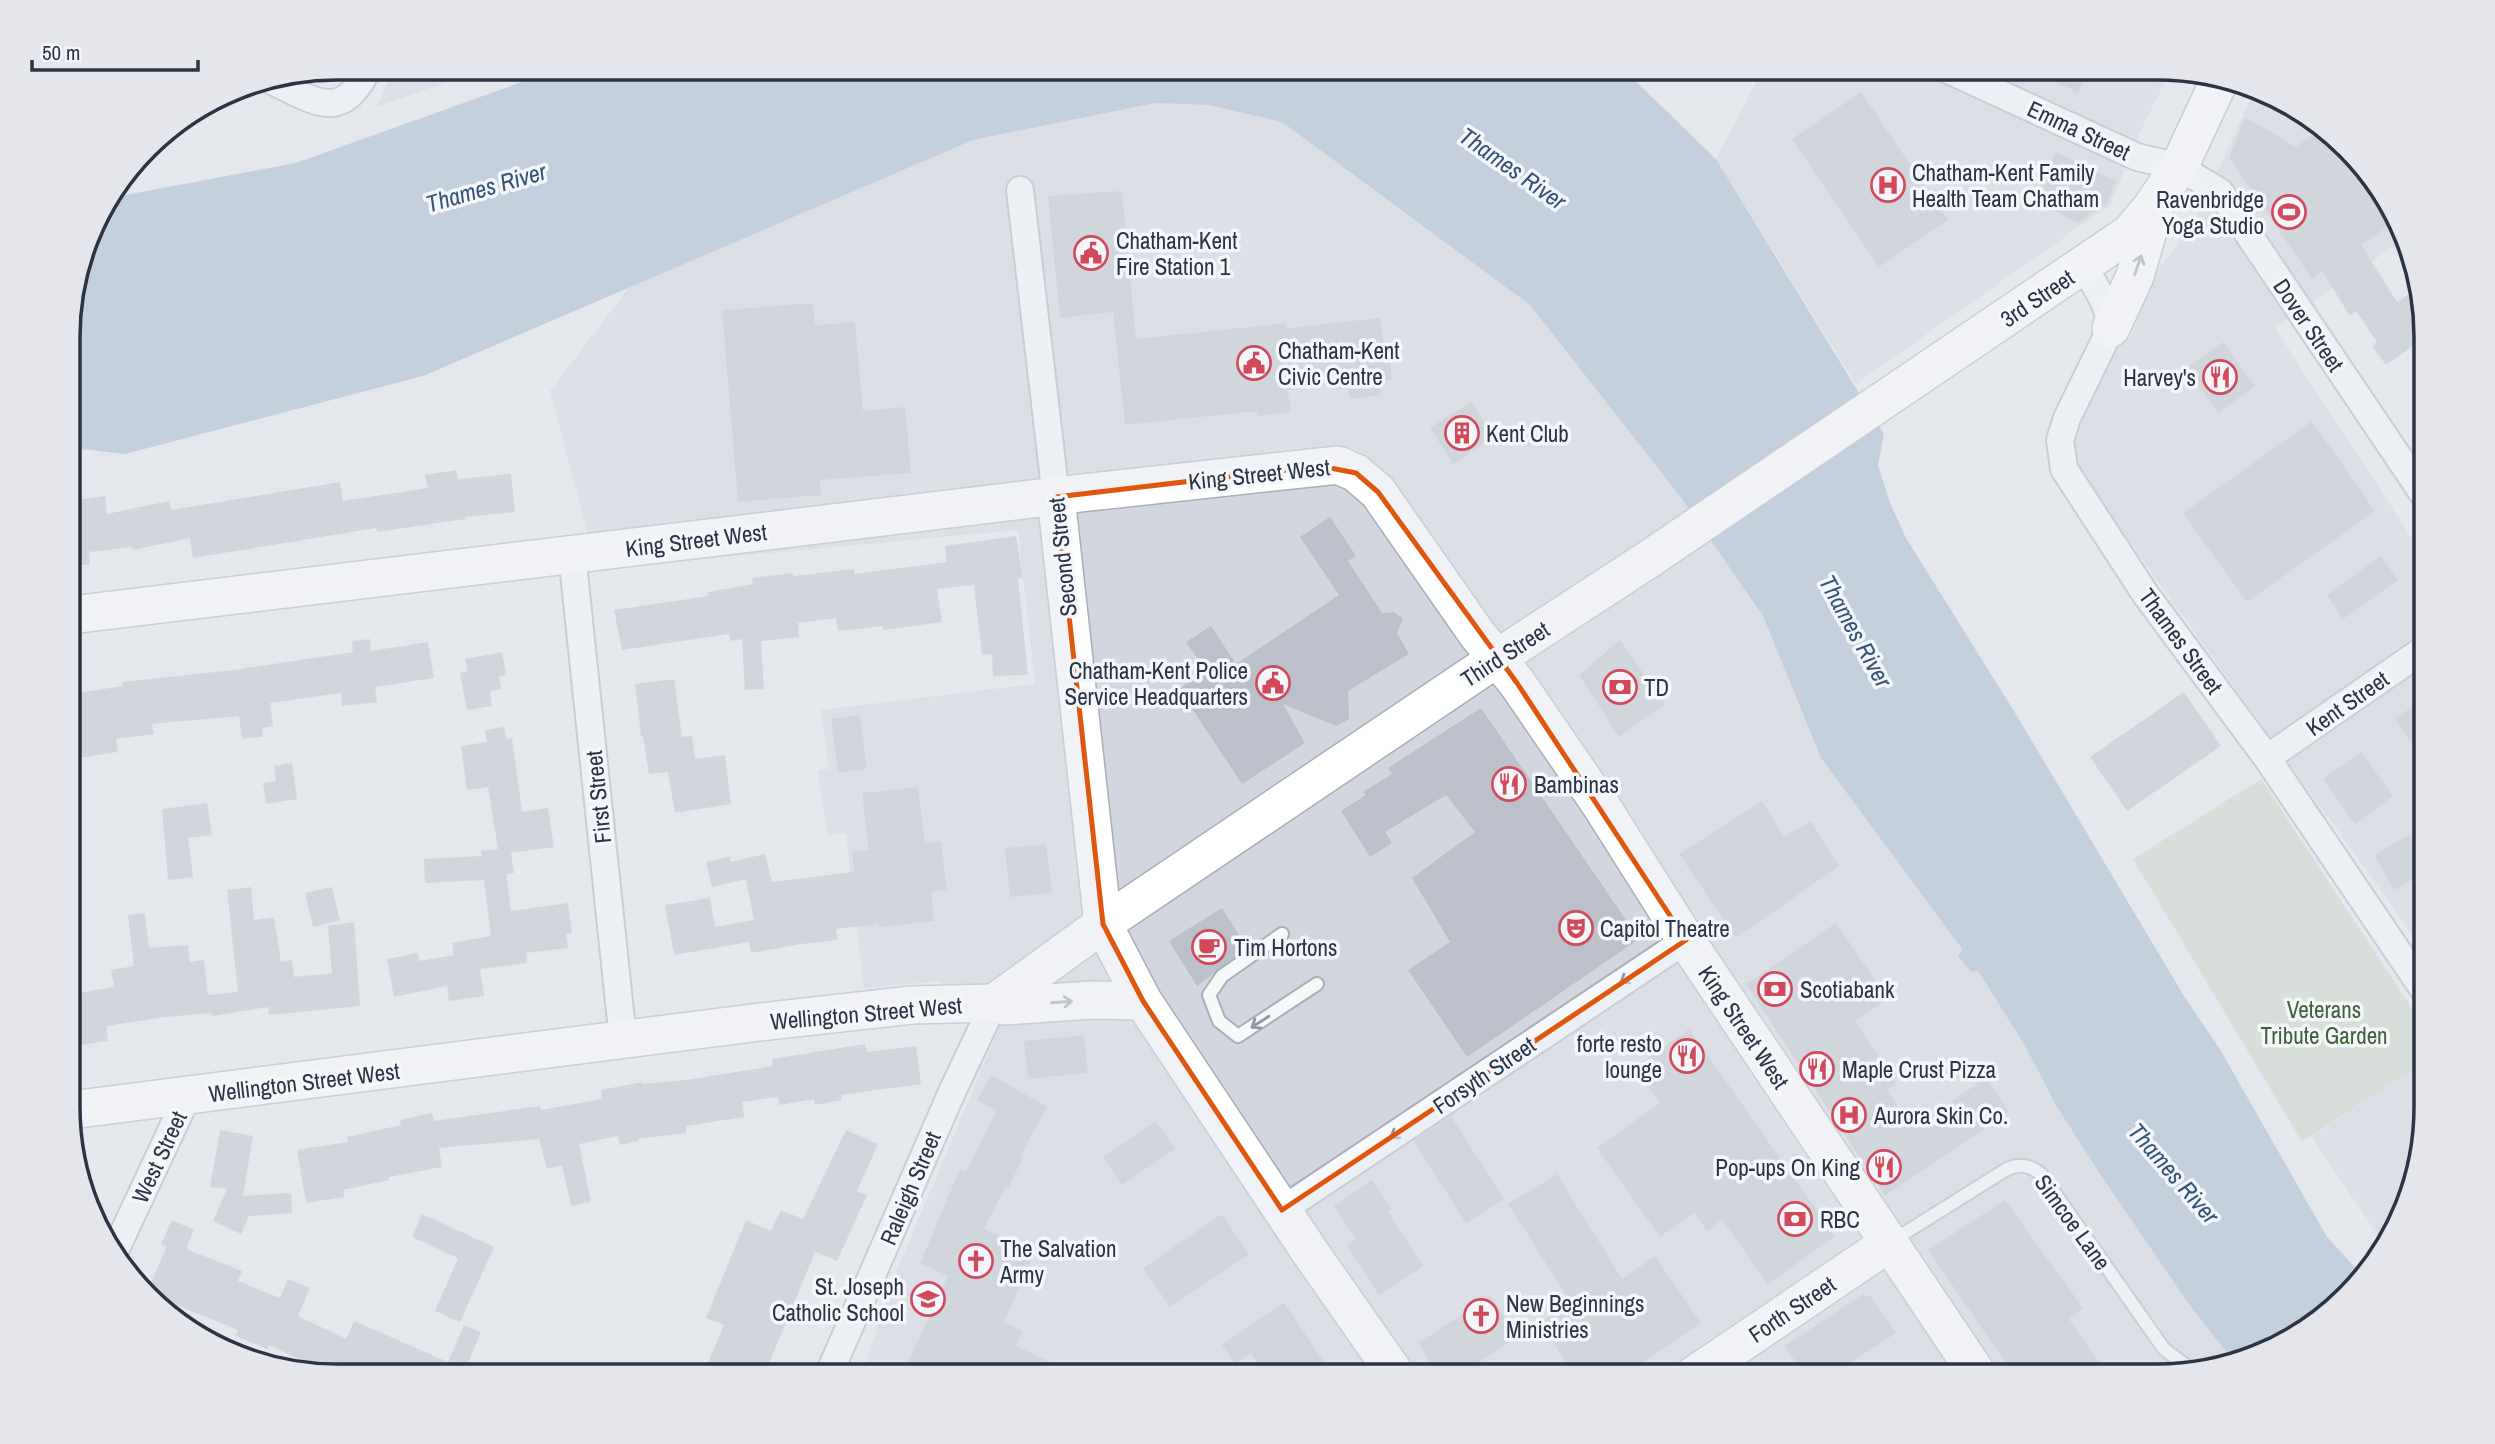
<svg xmlns="http://www.w3.org/2000/svg" width="2495" height="1444" viewBox="0 0 2495 1444" font-family="'Archivo Narrow',sans-serif">
	<style>
		.built { fill: #d2d6de }
		.green { fill: #c9d6c5 }
		.water { fill: #9fb4cc }
		.building { fill: #bbc0ca }
		.lines { fill: none; stroke-linecap: round; stroke-linejoin: round }
		.lane-casing { stroke: #a9aeb7; stroke-width: 16 }
		.street-casing { stroke: #a9aeb7; stroke-width: 30 }
		.secondary-casing { stroke: #a9aeb7; stroke-width: 40 }
		.lane { stroke: #f7f8fa; stroke-width: 12 }
		.street { stroke: #f7f8fa; stroke-width: 26 }
		.secondary { stroke: #fff; stroke-width: 37 }
		.oneway { stroke: #959aa2 }
		.oneway2 { stroke: #9196a0 }
		.marked { fill: none; stroke: #df570f; stroke-width: 5; stroke-linejoin: round }
		.labels { text-anchor: middle; dominant-baseline: central; stroke-width: 7; stroke-linejoin: round; paint-order: stroke }
		.street-label { font-size: 23px; fill: #2b3445; stroke: #f4f6f9 }
		.poi-label { font-size: 23px; fill: #2b3445; stroke: #f4f6f9; text-anchor: start }
		.park-label { font-size: 23px; fill: #3f6138; stroke: #f4f6f9 }
		.water-label { font-size: 24px; font-style: italic; fill: #34527a; stroke: #f4f6f9 }
		.rim { fill: none; stroke: #2b3445; stroke-width: 3.5 }
	</style>
	<rect width="100%" height="100%" fill="#e4e7ec"/>
	<path class="built" d="M394,68H486L377,107Z
		M1764,68H2158L2171,70L2142,128L2110,205L1856,384L1716,159Z
		M2255,89L2292,104L2382,188L2406,238L2275,328L2426,560V953L2098,498L2078,466L2070,439L2106,358L2131,337L2155,273L2194,223Z
		M1155,103L1209,105L1282,122L1530,305L1682,499L1763,616L1821,758L1962,949L1958,956L1971,972L1978,971L2024,1044L2057,1107L2100,1174L2188,1303L2231,1358L2175,1375L861,1376L897,1270L996,1035L940,981L864,988L846,833L827,835L818,770L829,769L821,710L1035,684L1018,530L597,569L550,391L631,285L973,140Z
		M2420,1065L2426,1071V1124L2391,1241L2386,1247L2312,1137Z"/>
	<path class="green" d="M2261,779L2426,1030V1071L2420,1065L2302,1142L2133,859Z"/>
	<path class="water" d="M561,68H1622L1716,159L1884,434L1878,465L1890,503L1906,538L2017,716L2184,996L2221,1051L2327,1237L2364,1277L2348,1297L2293,1340L2231,1358L2188,1303L2100,1174L2057,1107L2024,1044L1978,971L1971,972L1958,956L1962,949L1821,758L1763,616L1682,499L1530,305L1282,122L1209,105L1155,103L973,140L423,376L125,454L71,448V302L96,218L114,195H125L296,163Z"/>
	<path class="building" d="M2029,68H2090L2078,93Z
		M1861,92L1948,220L1879,267L1792,139Z
		M2245,117L2296,147L2320,130L2382,188L2398,220L2361,245L2397,302L2420,287L2424,307L2418,311L2426,323V337L2386,365L2372,346L2377,342L2356,311L2350,316L2322,271L2312,279L2229,157Z
		M2056,152L2116,181L2106,204L2078,223L2033,201Z
		M1122,191L1136,339L1286,323L1287,328L1380,318L1384,346L1388,345L1392,380L1379,381L1381,395L1349,399L1348,388L1332,390L1331,385L1288,390L1291,412L1257,416V411L1125,425L1113,312L1060,318L1048,196Z
		M813,303L815,325L855,322L863,411L905,407L911,473L820,480L821,495L738,502L722,310Z
		M2223,342L2255,386L2218,413L2186,368Z
		M1471,402L1494,437L1453,464L1430,428Z
		M2312,421L2375,511L2247,602L2183,513Z
		M456,470L458,479L511,474L515,512L465,517V519L377,532L376,528L193,558L190,538L133,550L132,547L89,552L90,564L71,567V501L105,496L107,514L169,501L171,510L340,482L343,501L428,488L425,475Z
		M1330,517L1356,556L1348,561L1382,613L1394,612L1403,619L1397,633L1409,654L1348,691L1349,719L1336,726L1283,704L1305,743L1242,784L1179,689L1206,670L1186,642L1211,626L1236,664L1339,595L1300,537Z
		M1016,536L1023,578L1018,579L1028,675L993,676L992,654L982,655L974,585L937,589L942,622L883,630V626L838,631L836,618L798,623L799,637L761,641L764,689L745,690L742,639L731,641L729,634L622,650L614,610L709,596L708,592L753,584L752,578L793,573V576L854,569L855,574L947,562L945,546Z
		M2381,556L2398,580L2343,619L2327,595Z
		M370,639L371,651L428,642L434,678L375,687L377,702L342,706L341,693L270,703L273,726L262,728L263,737L242,739L239,716L152,724L154,734L116,739L118,752L77,758L71,715V694L123,686L122,682L234,670L353,652L352,641Z
		M1620,640L1665,704L1619,737L1579,675Z
		M502,652L506,675L499,676L501,689L490,691L492,706L467,710L460,673L468,671L465,659Z
		M674,679L682,737L692,736L695,759L725,755L731,804L675,813L668,772L649,774L643,736H641L635,684Z
		M2184,692L2221,746L2127,811L2090,757Z
		M2426,697V763L2395,719Z
		M1481,708L1639,939L1467,1057L1408,970L1450,942L1412,878L1475,832L1446,795L1385,832L1392,843L1370,857L1341,811L1366,795L1363,792L1392,774L1388,768Z
		M860,715L867,769L838,773L831,719Z
		M504,727L506,739L512,738L522,812L548,808L554,847L511,853L514,873L506,874L511,911L568,903L572,933L566,934L568,948L526,953L527,963L480,969L484,996L449,1001L447,986L394,997L387,959L418,953L419,961L454,955L452,943L491,936L484,880L425,883L424,859L482,856L481,851L498,849L488,787L467,790L461,746L487,742L485,730Z
		M2361,752L2393,796L2355,824L2323,779Z
		M292,763L297,799L266,804L263,783L276,781L274,766Z
		M918,787L925,843L941,841L947,890L931,892L934,921L879,927L878,924L836,929L838,940L801,944L751,953L749,942L674,955L665,905L710,898L715,927L754,920L746,879L712,887L706,862L730,857L731,862L765,854L772,882L854,872L852,852L869,850L862,793Z
		M1762,801L1784,837L1811,821L1839,866L1736,938L1679,854Z
		M207,803L212,835L188,838L193,877L168,880L162,809Z
		M2409,835L2426,864V872L2394,890L2374,855Z
		M1046,844L1052,893L1010,897L1005,848Z
		M251,887L254,920L274,917L281,962L292,960L294,977L332,973L328,926L354,922L360,1006L269,1015L268,1007L212,1016L211,1013L165,1017L106,1026L108,1041L81,1045L79,1035L71,1036V994L114,987L111,970L134,966L128,915L145,913L149,948L188,945L190,962L204,960L208,995L238,992L227,890Z
		M332,887L340,920L313,927L305,893Z
		M1222,908L1247,948L1197,986L1169,941Z
		M1836,923L1888,999L1855,1021L1897,1084L1887,1090L1912,1128L1986,1078L2009,1112L1885,1196L1746,984Z
		M1689,1029L1835,1236L1768,1284L1722,1220L1707,1231L1694,1213L1660,1237L1597,1148L1660,1103L1635,1067Z
		M1084,1035L1088,1073L1028,1079L1024,1041Z
		M865,1044L867,1052L916,1046L921,1084L841,1095L842,1100L815,1105L814,1099L779,1105L778,1097L742,1102L744,1117L686,1126V1133L638,1139L639,1141L620,1145L618,1136L579,1144L591,1202L571,1206L562,1165L547,1169L539,1139L439,1148L442,1167L389,1177V1180L343,1190L344,1197L306,1203L297,1150L348,1142L347,1137L401,1125L400,1120L432,1113L434,1121L540,1106L541,1110L602,1099L601,1090L642,1082V1084L686,1080L773,1066L772,1059Z
		M992,1075L1047,1107L1020,1156L1023,1157L1009,1187L1006,1186L984,1229L1011,1241L1008,1248L1032,1259L1004,1322L1023,1331L1016,1346L1079,1376H902L948,1276L920,1263L960,1169L966,1172L996,1111L977,1100Z
		M1451,1116L1504,1199L1466,1223L1413,1141Z
		M1156,1121L1175,1149L1122,1185L1103,1157Z
		M220,1130L253,1136L243,1196L291,1193L292,1213L249,1216L241,1234L213,1221L227,1189L210,1187Z
		M846,1130L878,1144L857,1191L867,1195L837,1261L815,1252L764,1376H702L724,1325L706,1318L746,1220L771,1231L781,1210L803,1219Z
		M1557,1174L1622,1279L1655,1256L1701,1323L1625,1375H1548L1566,1363L1541,1322L1570,1301L1508,1204Z
		M1372,1180L1392,1209L1388,1212L1423,1266L1379,1295L1347,1245L1356,1239L1334,1206Z
		M2005,1200L2083,1308L2069,1319L2108,1375H2014L1928,1250Z
		M422,1214L494,1247L460,1322L435,1311L458,1258L412,1237Z
		M1222,1214L1249,1254L1170,1307L1143,1268Z
		M172,1220L194,1230L186,1249L242,1271L238,1281L280,1298L288,1279L310,1288L298,1316L346,1339L354,1321L448,1362L464,1325L481,1332L465,1370L477,1376L333,1375L269,1345L267,1349L236,1336L238,1330L174,1304L171,1310L148,1289L167,1246L161,1244Z
		M1863,1294L1871,1297L1896,1333L1832,1375H1804L1785,1346Z
		M1490,1296L1518,1337L1459,1375H1439L1418,1343Z
		M1284,1302L1297,1322L1333,1375H1265L1251,1353L1235,1364L1222,1345Z"/>
	<g class="lines">
		<g class="lane-casing">
			<path id="lane" d="M1282,934L1222,976L1209,995L1219,1021L1238,1036L1317,984
				M1892,1241L2007,1169C2020,1163 2031,1165 2042,1175L2164,1349L2192,1370"/>
		</g>
		<g class="street-casing">
			<path id="street" d="M1944,68L2137,157L2179,167L2220,192L2426,498
				M272,81C315,101 342,124 368,68
				M1020,190L1056,497
				M2083,266C2095,286 2109,304 2111,328L2067,418L2060,440L2064,469L2146,595L2267,758L2426,993
				M572,554L623,1040
				M2267,758L2426,648
				M1282,1210L1686,940
				M113,1255L187,1097
				M828,1376L952,1092L994,1003"/>
		</g>
		<g class="secondary-casing">
			<path id="secondary" d="M2111,328L2135,276L2154,210
				M1056,497L1103,924L1143,1001L1310,1252L1396,1375
				M71,615L1081,493L1338,465L1356,473L1378,492L1477,634L1517,683L1600,804L1686,940L1978,1375
				M994,1003L1006,1006L1091,1000L1143,1001
				M71,1110L760,1022L912,1005L994,1003L1103,924L1496,659L1649,559L2130,233L2151,208L2179,167L2221,77
				M1694,1375L1889,1243"/>
		</g>
		<use href="#lane" class="lane"/>
		<use href="#street" class="street"/>
		<use href="#secondary" class="secondary"/>
	</g>
	<defs><path id="oneway-shaft" d="M-6 0H5M1.5-3L5.5 0L1.5 3" fill="none" stroke-width="1.6" stroke-linecap="round" stroke-linejoin="round" transform="scale(1.75)"/></defs>
	<g class="oneway">
		<use href="#oneway-shaft" transform="translate(2138 265) rotate(-71)"/>
		<use href="#oneway-shaft" transform="translate(1062 1002) rotate(-4)"/>
	</g>
	<g class="oneway2">
		<use href="#oneway-shaft" transform="translate(1629 977) rotate(146)"/>
		<use href="#oneway-shaft" transform="translate(1260 1022) rotate(147)"/>
		<use href="#oneway-shaft" transform="translate(1399 1132) rotate(146)"/>
	</g>
	<path d="M0 0H2495V1444H0ZM1320,466L1356,473L1378,492L1517,683L1686,940L1282,1210L1143,1001L1103,924L1056,497Z" fill="#e4e7ec" fill-opacity=".55" fill-rule="evenodd"/>
	<path class="marked" d="M1320,466L1356,473L1378,492L1517,683L1686,940L1282,1210L1143,1001L1103,924L1056,497Z"/>
	<defs>
		<g id="hospital-ring" transform="scale(1.75)"><circle r="9.5" fill="#f4f6f9" stroke="#d1495b" stroke-width="1.5"/><path d="M-5-5h3v3.5h4V-5h3V5h-3V1.5h-4V5h-3Z" fill="#d1495b"/></g>
		<g id="stadium-ring" transform="scale(1.75)"><circle r="9.5" fill="#f4f6f9" stroke="#d1495b" stroke-width="1.5"/><path d="M0-5a6.5 5 0 1 0 0 10a6.5 5 0 1 0 0-10ZM-3.5-1.8h7v3.6h-7Z" fill="#d1495b"/></g>
		<g id="civic-ring" transform="scale(1.75)"><circle r="9.5" fill="#f4f6f9" stroke="#d1495b" stroke-width="1.5"/><path d="M-.6-6.5H3V-4.5H.6V-3L4-1V1h2V6H-6V1h2V-1L-.6-3ZM-1.2 2.5V6h2.4V2.5Z" fill="#d1495b"/></g>
		<g id="restaurant-ring" transform="scale(1.75)"><circle r="9.5" fill="#f4f6f9" stroke="#d1495b" stroke-width="1.5"/><path d="M-5-6h1v4h1v-4h1v4h1v-4h1v5L-1.5 .5V6h-2V.5L-5-1ZM5-6V6H3V1.5H1.5Q1.5-4 5-6Z" fill="#d1495b"/></g>
		<g id="building-ring" transform="scale(1.75)"><circle r="9.5" fill="#f4f6f9" stroke="#d1495b" stroke-width="1.5"/><path d="M-4-6H4V6H1V3H-1V6H-4ZM-2.5-4.3h1.7v1.8h-1.7ZM.8-4.3h1.7v1.8H.8ZM-2.5-1h1.7V.8h-1.7ZM.8-1h1.7V.8H.8Z" fill="#d1495b"/></g>
		<g id="bank-ring" transform="scale(1.75)"><circle r="9.5" fill="#f4f6f9" stroke="#d1495b" stroke-width="1.5"/><path d="M-6-4H6V4H-6ZM0-2.3a2.3 2.3 0 1 0 0 4.6a2.3 2.3 0 1 0 0-4.6Z" fill="#d1495b"/></g>
		<g id="theatre-ring" transform="scale(1.75)"><circle r="9.5" fill="#f4f6f9" stroke="#d1495b" stroke-width="1.5"/><path d="M-5-5.5Q0-4 5-5.5V0Q5 5 0 6Q-5 5-5 0ZM-3.3-2.5H-1v1.5H-3.3ZM1-2.5H3.3v1.5H1ZM-2.8 1Q0 5.5 2.8 1Z" fill="#d1495b"/></g>
		<g id="cafe-ring" transform="scale(1.75)"><circle r="9.5" fill="#f4f6f9" stroke="#d1495b" stroke-width="1.5"/><path d="M-5.5-4.5H6V0H3Q3 3.5 0 3.5H-2.5Q-5.5 3.5-5.5 0ZM3-3.2v2h1.7v-2ZM-6 4.5H4V6H-6Z" fill="#d1495b"/></g>
		<g id="church-ring" transform="scale(1.75)"><circle r="9.5" fill="#f4f6f9" stroke="#d1495b" stroke-width="1.5"/><path d="M-1.2-6h2.4v3.5h3.3v2.4h-3.3V6h-2.4V-.1h-3.3v-2.4h3.3Z" fill="#d1495b"/></g>
		<g id="school-ring" transform="scale(1.75)"><circle r="9.5" fill="#f4f6f9" stroke="#d1495b" stroke-width="1.5"/><path d="M0-5L7-2L0 1L-7-2ZM-4 1L0 2.5L4 1V4Q0 6-4 4Z" fill="#d1495b"/></g>
	</defs>
	<g fill-rule="evenodd">
		<use href="#hospital-ring" x="1888" y="185"/>
		<use href="#stadium-ring" x="2289" y="212"/>
		<use href="#civic-ring" x="1091" y="253"/>
		<use href="#civic-ring" x="1254" y="363"/>
		<use href="#restaurant-ring" x="2220" y="377"/>
		<use href="#building-ring" x="1462" y="433"/>
		<use href="#civic-ring" x="1273" y="683"/>
		<use href="#bank-ring" x="1620" y="687"/>
		<use href="#restaurant-ring" x="1509" y="784"/>
		<use href="#theatre-ring" x="1576" y="928"/>
		<use href="#cafe-ring" x="1209" y="947"/>
		<use href="#bank-ring" x="1775" y="989"/>
		<use href="#restaurant-ring" x="1687" y="1056"/>
		<use href="#restaurant-ring" x="1817" y="1069"/>
		<use href="#hospital-ring" x="1849" y="1115"/>
		<use href="#restaurant-ring" x="1884" y="1167"/>
		<use href="#bank-ring" x="1795" y="1219"/>
		<use href="#church-ring" x="976" y="1261"/>
		<use href="#school-ring" x="928" y="1299"/>
		<use href="#church-ring" x="1481" y="1316"/>
	</g>
	<g class="labels">
		<g class="street-label">
			<text transform="translate(2079 130) rotate(25)">Emma Street</text>
			<text transform="translate(2037 298) rotate(-34)">3rd Street</text>
			<text transform="translate(2309 325) rotate(56)">Dover Street</text>
			<text transform="translate(1259 474) rotate(-6)">King Street West</text>
			<text transform="translate(696 540) rotate(-7)">King Street West</text>
			<text transform="translate(1062 557) rotate(-96)">Second Street</text>
			<text transform="translate(2181 641) rotate(54)">Thames Street</text>
			<text transform="translate(1505 654) rotate(-33)">Third Street</text>
			<text transform="translate(2347 703) rotate(-35)">Kent Street</text>
			<text transform="translate(598 797) rotate(-96)">First Street</text>
			<text transform="translate(866 1013) rotate(-5)">Wellington Street West</text>
			<text transform="translate(1744 1027) rotate(56)">King Street West</text>
			<text transform="translate(1484 1075) rotate(-34)">Forsyth Street</text>
			<text transform="translate(304 1082) rotate(-7)">Wellington Street West</text>
			<text transform="translate(159 1157) rotate(-65)">West Street</text>
			<text transform="translate(910 1188) rotate(-67)">Raleigh Street</text>
			<text transform="translate(2073 1222) rotate(54)">Simcoe Lane</text>
			<text transform="translate(1792 1309) rotate(-34)">Forth Street</text>
		</g>
		<g class="poi-label">
			<text x="1912" y="172">Chatham-Kent Family<tspan x="1912" dy="26">Health Team Chatham</tspan></text>
			<text x="2264" y="199" text-anchor="end">Ravenbridge<tspan x="2264" dy="26">Yoga Studio</tspan></text>
			<text x="1116" y="240">Chatham-Kent<tspan x="1116" dy="26">Fire Station 1</tspan></text>
			<text x="1278" y="350">Chatham-Kent<tspan x="1278" dy="26">Civic Centre</tspan></text>
			<text x="2196" y="377" text-anchor="end">Harvey's</text>
			<text x="1486" y="433">Kent Club</text>
			<text x="1248" y="670" text-anchor="end">Chatham-Kent Police<tspan x="1248" dy="26">Service Headquarters</tspan></text>
			<text x="1644" y="687">TD</text>
			<text x="1534" y="784">Bambinas</text>
			<text x="1600" y="928">Capitol Theatre</text>
			<text x="1234" y="947">Tim Hortons</text>
			<text x="1800" y="989">Scotiabank</text>
			<text x="1662" y="1043" text-anchor="end">forte resto<tspan x="1662" dy="26">lounge</tspan></text>
			<text x="1842" y="1069">Maple Crust Pizza</text>
			<text x="1874" y="1115">Aurora Skin Co.</text>
			<text x="1860" y="1167" text-anchor="end">Pop-ups On King</text>
			<text x="1820" y="1219">RBC</text>
			<text x="1000" y="1248">The Salvation<tspan x="1000" dy="26">Army</tspan></text>
			<text x="904" y="1286" text-anchor="end">St. Joseph<tspan x="904" dy="26">Catholic School</tspan></text>
			<text x="1506" y="1303">New Beginnings<tspan x="1506" dy="26">Ministries</tspan></text>
		</g>
		<g class="park-label">
			<text x="2324" y="1009">Veterans<tspan x="2324" dy="26">Tribute Garden</tspan></text>
		</g>
		<g class="water-label">
			<text transform="translate(1513 168) rotate(35)">Thames River</text>
			<text transform="translate(486 187) rotate(-16)">Thames River</text>
			<text transform="translate(1856 631) rotate(61)">Thames River</text>
			<text transform="translate(2174 1173) rotate(49)">Thames River</text>
		</g>
	</g>
	<path d="M0 0H2495V1444H0ZM337 80H2157A257 257 0 0 1 2414 337V1107A257 257 0 0 1 2157 1364H337A257 257 0 0 1 80 1107V337A257 257 0 0 1 337 80Z" fill="#e4e6eb" fill-rule="evenodd"/>
	<path class="rim" d="M337 80H2157A257 257 0 0 1 2414 337V1107A257 257 0 0 1 2157 1364H337A257 257 0 0 1 80 1107V337A257 257 0 0 1 337 80Z"/>
	<path d="M32 60v10h166v-10" fill="none" stroke="#2b3445" stroke-width="3.5"/>
	<text x="42" y="60" font-size="21" fill="#2b3445" stroke="#f4f6f9" stroke-width="5" paint-order="stroke">50 m</text>
</svg>
